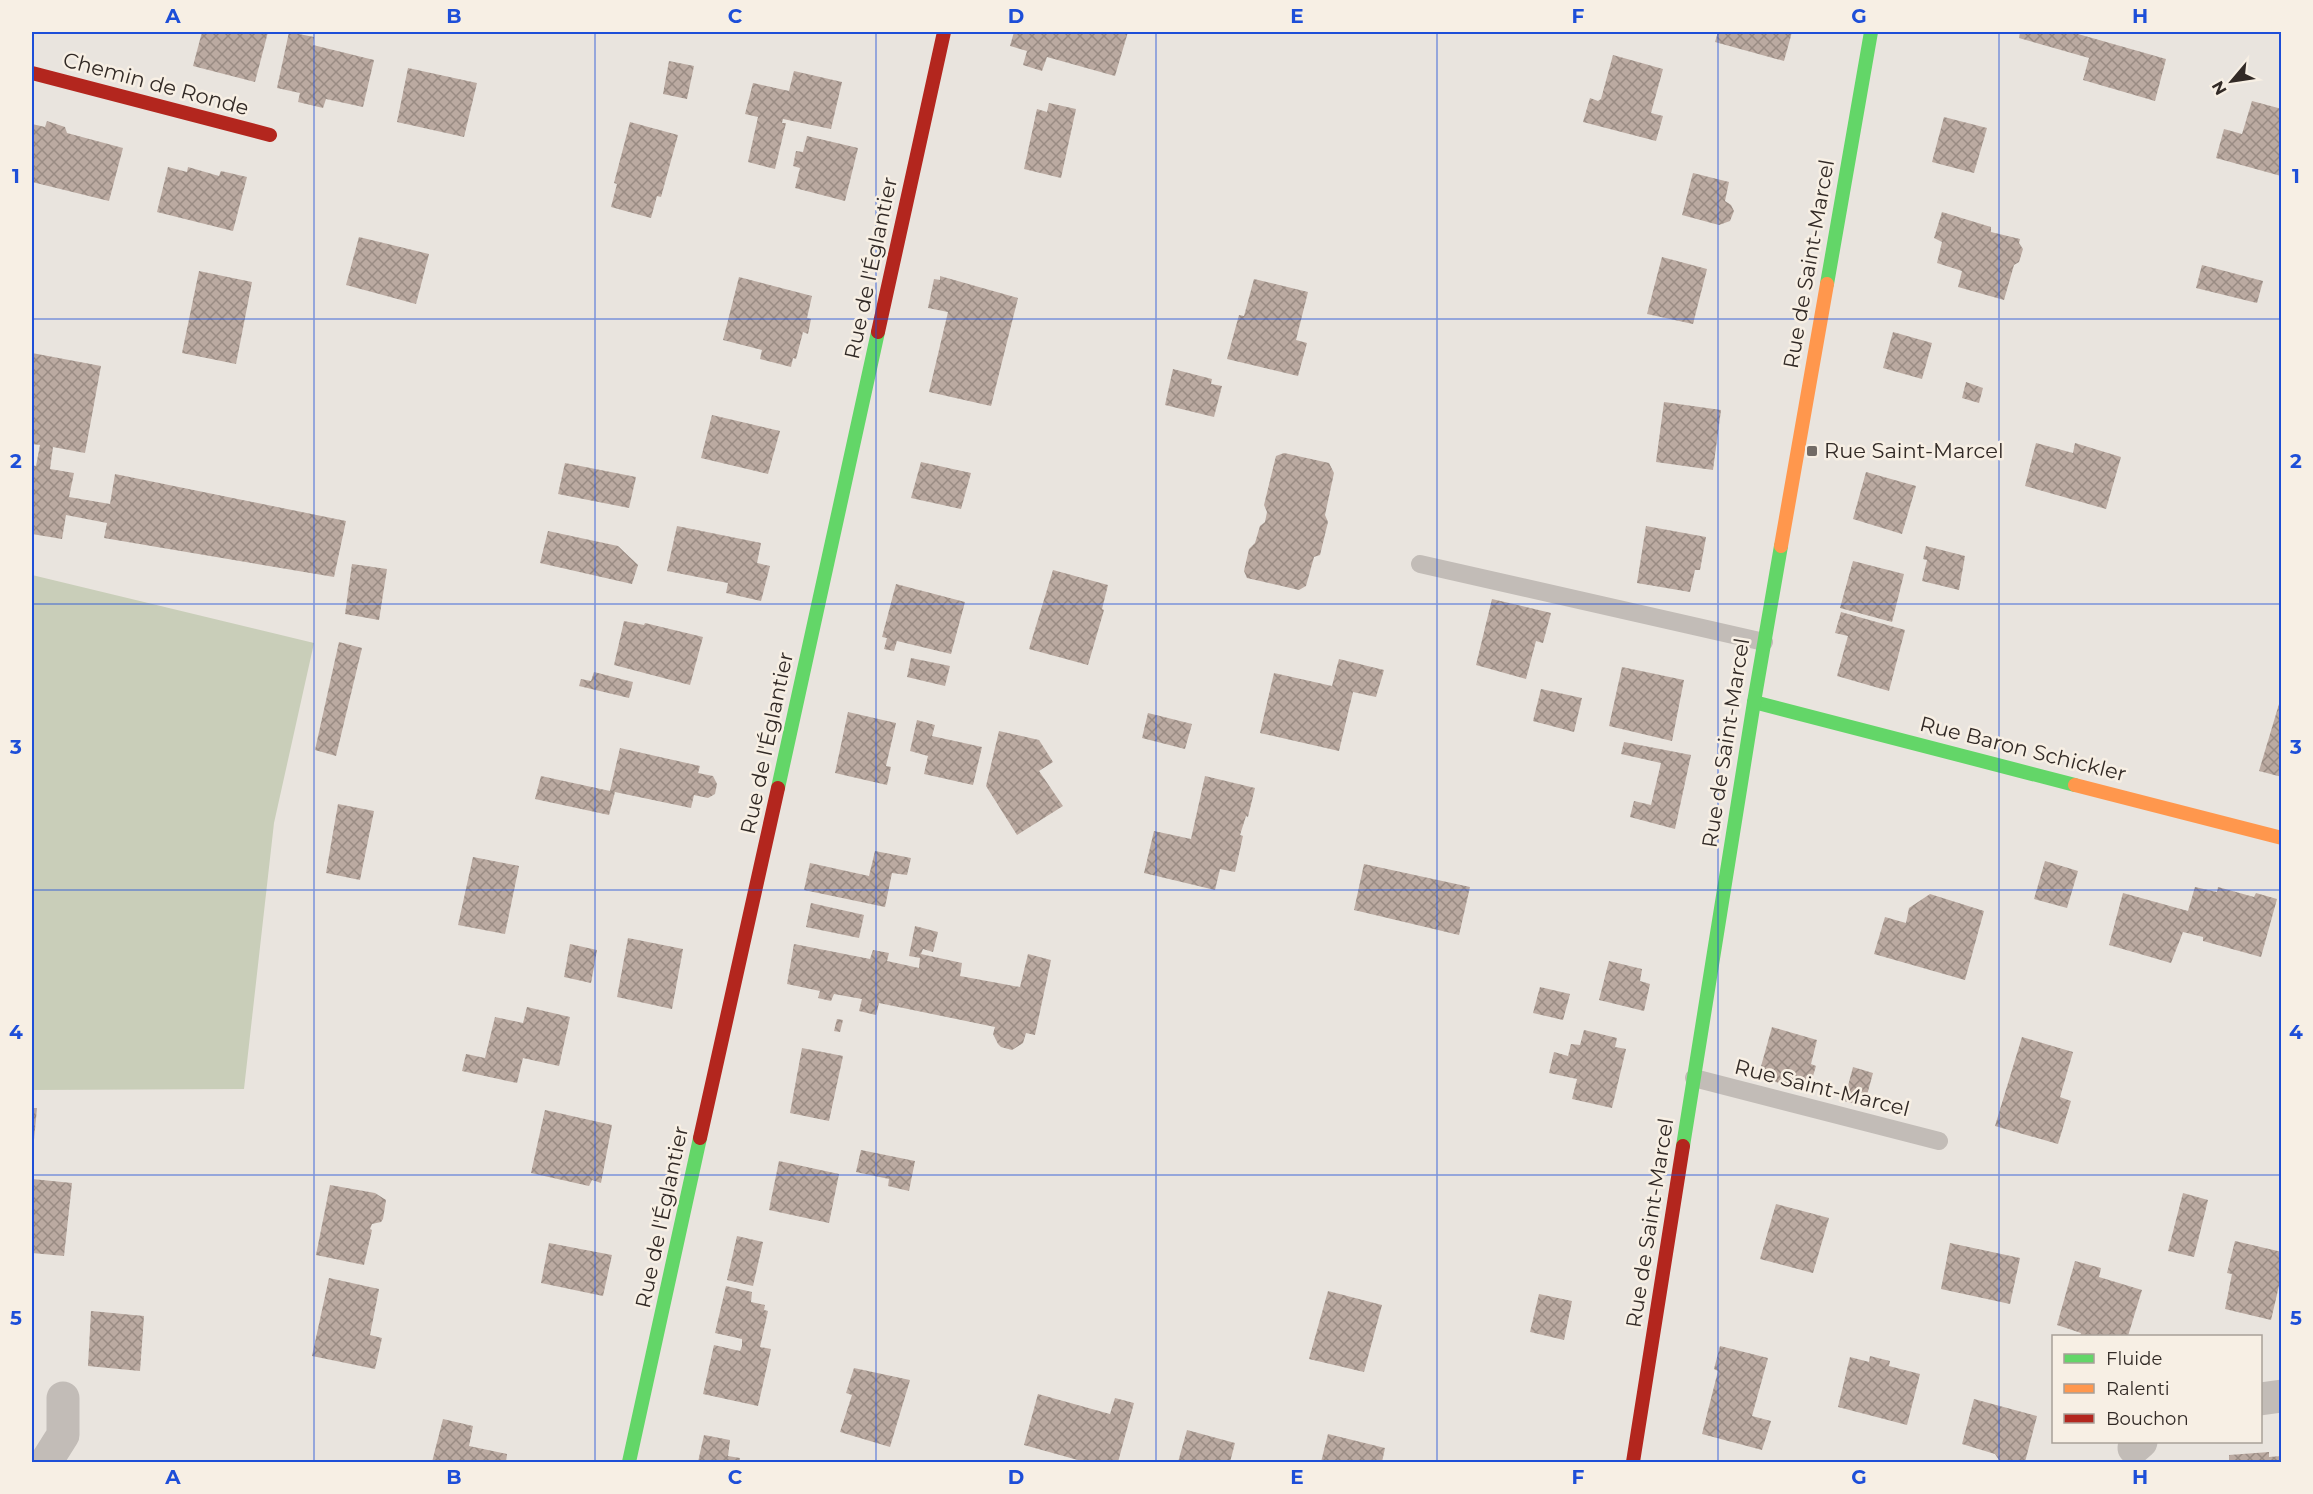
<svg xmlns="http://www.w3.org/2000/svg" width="2313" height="1494" viewBox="0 0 2313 1494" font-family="Montserrat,sans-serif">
	<defs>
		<pattern id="building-cross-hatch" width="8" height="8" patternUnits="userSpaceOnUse" patternTransform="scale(1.5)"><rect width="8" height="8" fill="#bbaaa1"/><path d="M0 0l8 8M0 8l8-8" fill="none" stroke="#998b83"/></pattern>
	</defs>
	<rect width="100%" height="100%" fill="#e9e4de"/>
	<path fill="#c9ceb9" d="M32,575L314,643L274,823L244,1089L32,1090Z"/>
	<g fill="url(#building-cross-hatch)">
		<path d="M202,32H268L255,82L193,66Z"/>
		<path d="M289,32L314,37L313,45L374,60L363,107L326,99L323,108L298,102L300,93L277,88Z"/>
		<path d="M1014,32H1128L1115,76L1047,57L1042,71L1023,65L1027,51L1010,46Z"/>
		<path d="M1718,32H1792L1784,61L1715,42Z"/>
		<path d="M2020,32H2071L2166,59L2155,101L2083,80L2089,58L2019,38Z"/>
		<path d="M1613,55L1663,69L1651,113L1663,116L1656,141L1583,122L1590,98L1598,101L1601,99Z"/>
		<path d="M669,61L694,66L687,99L663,94Z"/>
		<path d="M408,68L477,83L464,137L397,122Z"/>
		<path d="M794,71L842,82L831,129L783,119L782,123H786L775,169L748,162L758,117L745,114L753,83L789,91Z"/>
		<path d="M2252,101L2282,109L2281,176L2216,158L2224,129L2242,134Z"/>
		<path d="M1049,103L1076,109L1061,178L1024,169L1037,109L1047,112Z"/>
		<path d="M1944,117L1987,128L1974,173L1932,162Z"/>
		<path d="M47,121L65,127L67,133L123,148L109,201L32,182V124L45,127Z"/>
		<path d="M630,122L678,135L661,197L657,196L651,218L611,207L617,184L614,183Z"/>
		<path d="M807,136L858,148L845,201L795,188L800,168L793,166L796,151L803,152Z"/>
		<path d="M168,167L187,172L188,167L219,176L221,171L247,177L233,231L157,212Z"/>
		<path d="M1693,173L1729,182L1725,201L1731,205L1734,211L1730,221L1719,225L1682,215Z"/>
		<path d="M1942,212L1991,227V232L2020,239L2019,243L2023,249L2019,262L2014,265L2004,300L1958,287L1962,271L1937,263L1942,242L1934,238Z"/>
		<path d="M359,237L429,254L416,304L346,285Z"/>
		<path d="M1662,257L1707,269L1693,324L1647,314Z"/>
		<path d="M2202,265L2263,281L2257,303L2196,288Z"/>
		<path d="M199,271L252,282L236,364L182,353Z"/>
		<path d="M940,276L1018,298L991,406L929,392L948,312L928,308L934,279L940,280Z"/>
		<path d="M739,277L812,296L807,318L811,319L808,334L803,332L796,359L793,358L791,367L760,359L762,350L723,340Z"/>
		<path d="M1254,279L1308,292L1296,340L1307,343L1298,376L1227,359L1239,315L1244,316Z"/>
		<path d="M1893,332L1932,343L1922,379L1883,368Z"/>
		<path d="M32,353L101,366L85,453L53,447L50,469L74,473L69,497L110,504L115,474L346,521L334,577L104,538L107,523L66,515L62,539L32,534V465L36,466L40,445L32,444Z"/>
		<path d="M1173,369L1212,379L1211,384L1222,386L1214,417L1165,405Z"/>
		<path d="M1966,382L1983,388L1979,403L1962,398Z"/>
		<path d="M1664,402L1721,410L1713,470L1656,462Z"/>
		<path d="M712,415L780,431L768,474L701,458Z"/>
		<path d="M2036,443L2073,453L2075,443L2121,457L2106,509L2025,486Z"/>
		<path d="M1284,453L1329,463L1334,473L1325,515L1328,522L1320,555L1314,557L1306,586L1299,590L1247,578L1244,571L1249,549L1255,543L1260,526L1265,522L1267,512L1264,505L1276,456Z"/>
		<path d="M921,462L971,473L961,509L911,498Z"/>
		<path d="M565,463L636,477L629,508L558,494Z"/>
		<path d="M1866,472L1916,486L1902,534L1853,519Z"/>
		<path d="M677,526L761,543L757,563L770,566L761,601L726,593L728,583L667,571Z"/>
		<path d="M1646,526L1706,537L1700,570H1695L1690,592L1637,583Z"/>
		<path d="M548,531L618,546L638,565L632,584L540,563Z"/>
		<path d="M1926,546L1965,556L1959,590L1922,581L1927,560L1923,559Z"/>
		<path d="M1853,561L1904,574L1892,622L1840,608Z"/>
		<path d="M352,564L387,569L379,620L345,614Z"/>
		<path d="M1053,570L1108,585L1102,609L1104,610L1088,665L1029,649Z"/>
		<path d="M896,584L965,602L951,654L897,641L894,651L884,649L887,638L882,637Z"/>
		<path d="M1492,599L1551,613L1543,643L1536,641L1526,679L1476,665Z"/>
		<path d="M1841,612L1905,630L1889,691L1837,676L1848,636L1835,633Z"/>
		<path d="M624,621L644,625L645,623L703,637L690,685L614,665Z"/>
		<path d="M339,642L362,648L336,756L315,750Z"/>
		<path d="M911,658L950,666L945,686L907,677Z"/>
		<path d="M1339,659L1384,670L1376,697L1353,692L1339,751L1260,733L1274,673L1332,686Z"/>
		<path d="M1622,667L1684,680L1672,741L1609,726Z"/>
		<path d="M594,672L633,682L629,698L579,686L581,679L591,681Z"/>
		<path d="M1541,689L1582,698L1574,732L1533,721Z"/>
		<path d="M2282,694V777L2259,771Z"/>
		<path d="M848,712L896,723L886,766L891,767L887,785L835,773Z"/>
		<path d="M1148,713L1192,724L1185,749L1142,738Z"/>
		<path d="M917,720L935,725L932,736L982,747L973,785L924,774L928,756L910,751Z"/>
		<path d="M999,731L1039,740L1053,762L1039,771L1063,806L1017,835L986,786Z"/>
		<path d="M1624,742L1691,755L1675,829L1630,817L1634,801L1651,805L1661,763L1621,754Z"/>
		<path d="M620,748L700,766L698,773L713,776L717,784L715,794L708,798L694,795L691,808L615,792L609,815L535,799L541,776L610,791Z"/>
		<path d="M1205,776L1255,788L1248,817L1246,816L1240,835L1243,836L1235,872L1220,869L1215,890L1144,873L1154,831L1191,839Z"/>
		<path d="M338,804L374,811L360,880L326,873Z"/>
		<path d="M875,851L911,858L907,875L892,873L885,907L804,890L810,863L869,876Z"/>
		<path d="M473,857L519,866L505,934L458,925Z"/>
		<path d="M2045,861L2078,871L2067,908L2034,899Z"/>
		<path d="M1364,864L1470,887L1459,935L1354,910Z"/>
		<path d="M2195,887L2217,892L2218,887L2254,897L2256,893L2277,899L2261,957L2203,941V937L2183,932L2171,963L2109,945L2123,893L2188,911Z"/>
		<path d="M1930,894L1984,911L1965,980L1874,954L1885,917L1906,923L1909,908Z"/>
		<path d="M811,903L864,915L859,938L806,927Z"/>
		<path d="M915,926L938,932L933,952L923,949L921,954L962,963L960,976L1020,987L1028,954L1051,960L1035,1035L1026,1033L1023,1043L1012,1050L1001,1047L998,1044L993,1034L995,1027L879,1003L876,1015L859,1011L862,999L834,994L831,1001L818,998L820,991L787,984L794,944L870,959L873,950L889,953L887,961L919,968L920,958L909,956Z"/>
		<path d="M628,938L683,949L672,1009L617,997Z"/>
		<path d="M570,944L597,950L591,983L564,977Z"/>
		<path d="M1609,961L1642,969L1640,981L1650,984L1644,1011L1599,1000Z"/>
		<path d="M1540,987L1570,994L1563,1020L1533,1013Z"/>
		<path d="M527,1007L570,1017L559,1066L523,1058L517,1083L462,1071L466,1054L485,1058L495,1017L523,1023Z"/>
		<path d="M837,1019L843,1020L840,1032L834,1031Z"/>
		<path d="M1772,1027L1817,1040L1811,1064L1816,1066L1813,1076L1807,1075L1803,1090L1758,1077Z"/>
		<path d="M1584,1030L1617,1038L1615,1047L1626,1049L1612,1108L1572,1099L1577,1079L1549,1073L1554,1052L1568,1056L1571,1044L1580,1045Z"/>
		<path d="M2022,1037L2073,1052L2060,1097L2071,1101L2058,1144L1995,1126Z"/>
		<path d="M802,1048L843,1056L829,1121L790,1113Z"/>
		<path d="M1853,1067L1873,1073L1864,1106L1844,1101Z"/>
		<path d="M32,1108H37L33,1150H32Z"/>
		<path d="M545,1110L612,1125L601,1183L592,1180L589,1186L531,1173Z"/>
		<path d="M861,1150L915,1161L909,1191L888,1186L889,1179L856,1172Z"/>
		<path d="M779,1161L839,1174L829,1223L769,1210Z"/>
		<path d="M32,1179L72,1183L64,1256L32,1253Z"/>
		<path d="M330,1185L375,1193L386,1200L383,1219L381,1222L372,1224L370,1229L372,1230L364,1265L316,1255Z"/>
		<path d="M2183,1193L2208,1200L2194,1257L2168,1251Z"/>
		<path d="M1776,1204L1829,1218L1813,1273L1760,1259Z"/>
		<path d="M737,1236L763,1242L753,1286L727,1280Z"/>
		<path d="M2235,1241L2282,1252V1273L2271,1320L2225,1309L2232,1274L2227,1273Z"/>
		<path d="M549,1243L612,1255L603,1296L541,1283Z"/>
		<path d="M1950,1243L2020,1258L2010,1304L1941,1289Z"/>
		<path d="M2075,1261L2101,1268L2099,1277L2142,1290L2128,1336H2080L2081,1333L2057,1325Z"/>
		<path d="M329,1278L379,1289L370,1335L382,1338L375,1369L312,1356Z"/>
		<path d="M726,1286L752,1292L751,1302L765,1305L764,1310L768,1311L760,1347L771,1349L758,1406L703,1394L714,1345L740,1351L742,1346V1339L715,1333Z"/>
		<path d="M1328,1291L1382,1305L1364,1372L1309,1359Z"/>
		<path d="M1539,1294L1572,1301L1564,1340L1530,1332Z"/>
		<path d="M91,1311L144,1316L140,1371L88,1366Z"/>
		<path d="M1720,1346L1768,1358L1752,1416L1771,1421L1762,1450L1702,1434L1718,1371L1714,1369Z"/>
		<path d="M1870,1356L1890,1361L1889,1366L1920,1374L1907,1425L1838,1407L1850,1357L1869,1362Z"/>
		<path d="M854,1368L910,1380L890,1447L840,1432L852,1395L846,1393Z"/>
		<path d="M1038,1394L1110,1414L1115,1398L1134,1403L1118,1462H1085L1024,1445Z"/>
		<path d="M1974,1399L2037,1416L2025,1462H2007L1999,1460L1995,1454L1962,1444Z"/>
		<path d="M443,1419L473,1426L469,1446L507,1454L506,1462H432Z"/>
		<path d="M1187,1430L1235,1443L1230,1462H1178Z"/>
		<path d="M1328,1434L1385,1448L1382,1462H1321Z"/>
		<path d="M704,1435L730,1440L728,1456L740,1458L739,1462H698Z"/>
		<path d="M2269,1452V1457L2282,1456V1462H2229V1455Z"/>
	</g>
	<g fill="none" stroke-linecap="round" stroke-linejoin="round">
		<g stroke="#c2bcb7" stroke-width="18">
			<path d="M1420,564L1764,642"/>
			<path d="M1694,1078L1939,1141"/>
		</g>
		<g stroke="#c2bcb7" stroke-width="33">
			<path d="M2260,1399L2282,1396"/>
			<path d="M2134,1448L2141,1442"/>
			<path d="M46,1462L63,1435V1398"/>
		</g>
		<g stroke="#63d668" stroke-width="14">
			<path d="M1827,284L1871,32"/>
			<path d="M1754,702L2075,785"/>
			<path d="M778,788L878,332"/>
			<path d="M1683,1146L1754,702L1781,546"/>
			<path d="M629,1462L700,1138"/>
		</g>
		<g stroke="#ff974d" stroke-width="14">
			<path d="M1781,546L1827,284"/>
			<path d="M2075,785L2282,838"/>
		</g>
		<g stroke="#b3261e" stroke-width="14">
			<path d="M32,73L270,135"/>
			<path d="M878,332L944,32"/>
			<path d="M700,1138L778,788"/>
			<path d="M1633,1462L1683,1146"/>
		</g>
	</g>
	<path fill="none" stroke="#1d4ed8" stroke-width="1.5" stroke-opacity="0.55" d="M314,32V1462M595,32V1462M876,32V1462M1156,32V1462M1437,32V1462M1718,32V1462M1999,32V1462M32,319H2282M32,604H2282M32,890H2282M32,1175H2282"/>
	<rect fill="#726b66" stroke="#f7efe4" stroke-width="2" x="1806" y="445" width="12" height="12" rx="3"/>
	<g text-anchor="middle" stroke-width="5" stroke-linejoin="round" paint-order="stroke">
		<g font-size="21" fill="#322a26" stroke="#f7efe4">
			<text transform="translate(156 84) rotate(15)" y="7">Chemin de Ronde</text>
			<text transform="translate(1809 264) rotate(-80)" y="7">Rue de Saint-Marcel</text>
			<text transform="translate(871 268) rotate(-78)" y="7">Rue de l'Églantier</text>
			<text transform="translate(767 743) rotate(-78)" y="7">Rue de l'Églantier</text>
			<text transform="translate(1726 743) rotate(-81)" y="7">Rue de Saint-Marcel</text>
			<text transform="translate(2023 749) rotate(14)" y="7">Rue Baron Schickler</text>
			<text transform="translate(1822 1088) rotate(14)" y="7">Rue Saint-Marcel</text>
			<text transform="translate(662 1217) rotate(-78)" y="7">Rue de l'Églantier</text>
			<text transform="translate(1650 1223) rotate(-81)" y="7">Rue de Saint-Marcel</text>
		</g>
		<g font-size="21" fill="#322a26" stroke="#f7efe4" text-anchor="start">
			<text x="1824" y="458">Rue Saint-Marcel</text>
		</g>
	</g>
	<rect width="2313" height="1494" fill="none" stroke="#f7efe4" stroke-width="66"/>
	<rect x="2052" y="1335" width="210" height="108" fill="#f7efe4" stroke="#a8a098" stroke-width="1.5"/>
	<rect x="2064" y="1354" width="30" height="9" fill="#63d668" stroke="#a8a098" stroke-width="1.5"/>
	<text x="2106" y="1365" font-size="18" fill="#322a26">Fluide</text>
	<rect x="2064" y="1384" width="30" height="9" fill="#ff974d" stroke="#a8a098" stroke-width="1.5"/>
	<text x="2106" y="1395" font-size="18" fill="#322a26">Ralenti</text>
	<rect x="2064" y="1414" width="30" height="9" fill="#b3261e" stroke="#a8a098" stroke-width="1.5"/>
	<text x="2106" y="1425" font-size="18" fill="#322a26">Bouchon</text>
	<g transform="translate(2232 81) rotate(241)" stroke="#f7efe4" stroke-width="4.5" paint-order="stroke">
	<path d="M0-4.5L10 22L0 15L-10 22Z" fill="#322a26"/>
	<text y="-9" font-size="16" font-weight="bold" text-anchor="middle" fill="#322a26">N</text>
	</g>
	<rect x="33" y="33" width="2247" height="1428" fill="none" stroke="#1d4ed8" stroke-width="2"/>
	<g font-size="20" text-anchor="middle" font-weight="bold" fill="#1d4ed8">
		<text x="173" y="23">A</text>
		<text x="454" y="23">B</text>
		<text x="735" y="23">C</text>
		<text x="1016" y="23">D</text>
		<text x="1297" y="23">E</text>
		<text x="1578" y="23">F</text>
		<text x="1859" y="23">G</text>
		<text x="2140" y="23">H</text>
		<text x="16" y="183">1</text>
		<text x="2296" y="183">1</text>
		<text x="16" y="468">2</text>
		<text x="2296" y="468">2</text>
		<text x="16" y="754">3</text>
		<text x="2296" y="754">3</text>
		<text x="16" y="1039">4</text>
		<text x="2296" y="1039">4</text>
		<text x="16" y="1325">5</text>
		<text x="2296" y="1325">5</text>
		<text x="173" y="1484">A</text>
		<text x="454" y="1484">B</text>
		<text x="735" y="1484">C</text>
		<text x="1016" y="1484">D</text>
		<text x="1297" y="1484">E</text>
		<text x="1578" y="1484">F</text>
		<text x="1859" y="1484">G</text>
		<text x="2140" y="1484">H</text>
	</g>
</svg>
